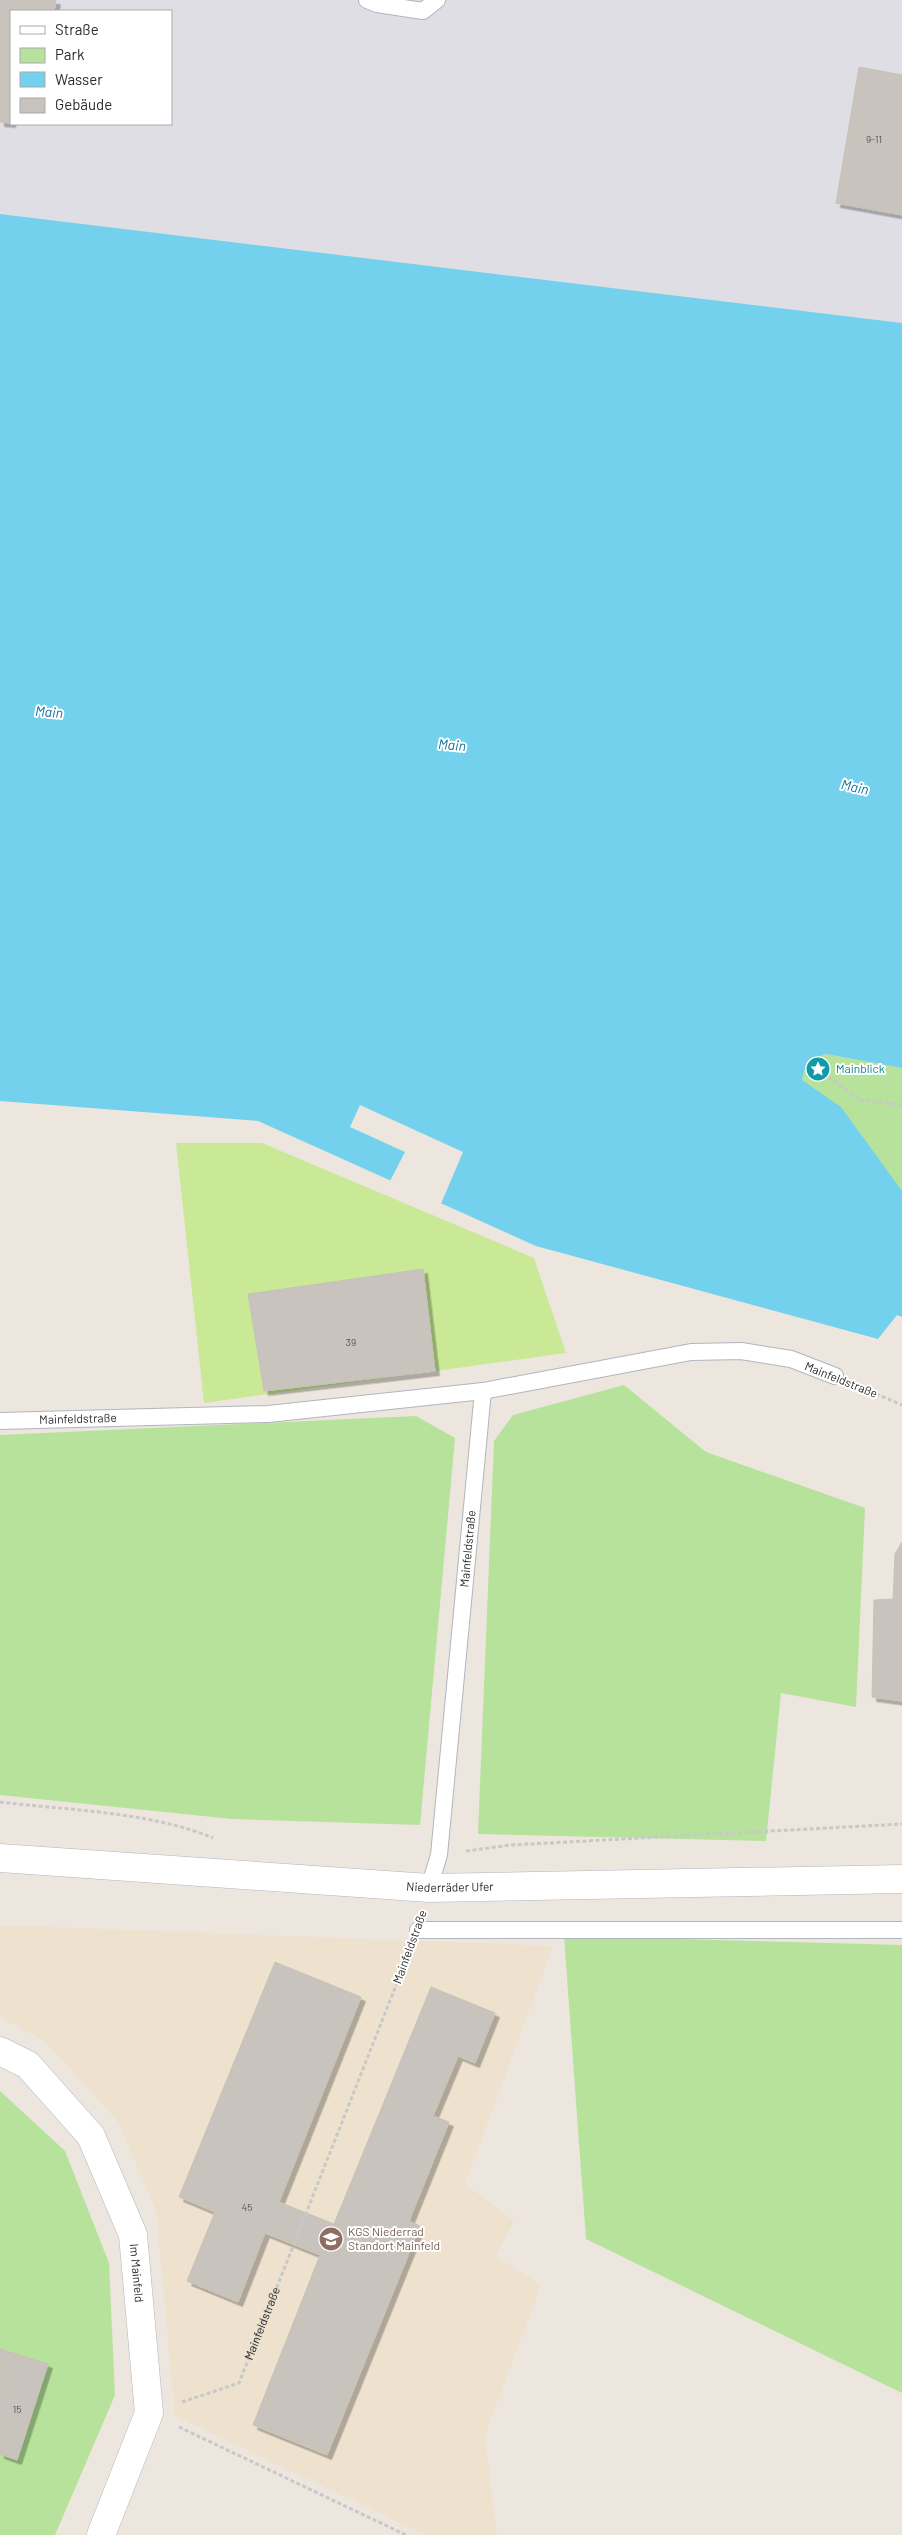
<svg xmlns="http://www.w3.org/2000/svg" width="902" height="2535" viewBox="0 0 902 2535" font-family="Barlow,sans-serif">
	<defs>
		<filter id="shadow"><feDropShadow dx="4.5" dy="4.5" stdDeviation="0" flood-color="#0004"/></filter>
	</defs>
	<rect width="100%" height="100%" fill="#ede6de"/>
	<path fill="#e0dee5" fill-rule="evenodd" d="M0,0H902V323L0,214ZM11,11H171V124H11Z"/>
	<path fill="#eee2ce" d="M0,1925L553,1946L465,2184L514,2221L496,2256L541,2285L485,2435L497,2535H425L175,2416L156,2210L118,2122L45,2041L0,2017Z"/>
	<g fill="#b6e29b">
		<path d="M826,1054L902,1068V1191L802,1080L807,1061Z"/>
		<path d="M624,1385L706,1452L865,1508L856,1707L781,1693L766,1841L478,1834L494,1441L513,1415Z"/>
		<path d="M416,1416L455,1438L420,1825L232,1819L0,1795V1435Z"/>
		<path d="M564,1936L902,1945V2393L586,2239Z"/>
		<path d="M0,2091L65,2151L109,2263L115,2395L55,2535H0Z"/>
	</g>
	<path fill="#cae997" d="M176,1143H262L534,1258L566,1353L204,1403Z"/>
	<path fill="#73d1ed" d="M0,214L902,323V1068L826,1054L807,1061L802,1080L841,1107L902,1191V1317L897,1315L878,1339L536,1246L258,1121L0,1101Z"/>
	<path fill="#ede6de" d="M360,1105L463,1152L440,1206L389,1183L405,1152L350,1127Z"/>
	<g fill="#c8c3bd" stroke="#c8c2b7" filter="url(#shadow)">
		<path d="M0,0H56L54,11H11V123L0,122Z"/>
		<path d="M859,67L902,75V215L836,203Z"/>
		<path d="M423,1269L435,1371L264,1391L248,1294Z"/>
		<path d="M902,1542V1701L872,1697L874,1600L893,1599L895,1554Z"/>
		<path d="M275,1962L361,1997L279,2202L334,2224L431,1987L495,2013L475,2063L458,2056L433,2116L449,2122L409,2221L420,2226L327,2455L253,2425L320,2255L265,2233L238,2302L187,2281L215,2212L179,2197Z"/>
		<path d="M0,2349L48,2364L17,2460L0,2454Z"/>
	</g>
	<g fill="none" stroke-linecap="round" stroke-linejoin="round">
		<defs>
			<g id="lane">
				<path d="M367,0L377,4L423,11L437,0"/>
				<path id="s2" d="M0,1421L268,1414L483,1391L691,1352L741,1351L791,1359L835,1376"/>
				<path id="s3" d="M429,1888L439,1855L483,1391"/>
				<path d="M418,1930H902"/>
			</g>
			<g id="street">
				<path id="s4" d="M0,2051L28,2065L91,2136L133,2235L149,2413L101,2535"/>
			</g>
			<g id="secondary">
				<path id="s5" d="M0,1858L429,1888L902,1879"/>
			</g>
		</defs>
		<use href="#lane" stroke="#b1b5bf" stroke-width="18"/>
		<use href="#street" stroke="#b1b5bf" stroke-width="29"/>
		<use href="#secondary" stroke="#b1b5bf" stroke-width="29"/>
		<g stroke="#c8c8c8" stroke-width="3" stroke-dasharray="4 2.5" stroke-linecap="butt">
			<path d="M818,1069L860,1100L902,1105"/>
			<path d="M858,1386L902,1405"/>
			<path d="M0,1802C66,1810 152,1812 213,1838"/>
			<path d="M466,1851L511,1845L902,1824"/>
			<path id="s1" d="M182,2402L239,2383L408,1955"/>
			<path d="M179,2427L406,2535"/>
		</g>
		<use href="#lane" stroke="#fff" stroke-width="16"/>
		<use href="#street" stroke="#fff" stroke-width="28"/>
		<use href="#secondary" stroke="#fff" stroke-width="28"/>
	</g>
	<defs>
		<symbol id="sight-disc" viewBox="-11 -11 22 22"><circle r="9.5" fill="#0f9aa8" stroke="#fff"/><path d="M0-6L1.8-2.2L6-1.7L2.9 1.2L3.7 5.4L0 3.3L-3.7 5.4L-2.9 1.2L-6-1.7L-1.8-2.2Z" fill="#fff"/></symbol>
		<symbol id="school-disc" viewBox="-11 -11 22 22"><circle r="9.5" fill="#8d6e63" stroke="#fff"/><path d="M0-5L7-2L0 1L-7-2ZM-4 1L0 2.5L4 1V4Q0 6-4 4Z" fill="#fff"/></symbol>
	</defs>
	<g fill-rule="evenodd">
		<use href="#sight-disc" x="804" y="1055" width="28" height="28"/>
		<use href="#school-disc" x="317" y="2225" width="28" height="28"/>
	</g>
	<g text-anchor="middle" stroke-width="4" stroke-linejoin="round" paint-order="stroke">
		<g font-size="10" fill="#525150">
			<text x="874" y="143">9-11</text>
			<text x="351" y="1346">39</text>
			<text x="247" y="2211">45</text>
			<text x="17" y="2413">15</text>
		</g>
		<g font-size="12" fill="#0d838f" stroke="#fff" text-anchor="start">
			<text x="836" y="1073">Mainblick</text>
		</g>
		<g font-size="12" fill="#2b2b2b" stroke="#fff">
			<text transform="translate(841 1380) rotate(22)" y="4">Mainfeldstraße</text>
			<text dy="4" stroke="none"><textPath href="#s2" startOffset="78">Mainfeldstraße</textPath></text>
			<text dy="4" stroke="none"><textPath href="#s3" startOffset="342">Mainfeldstraße</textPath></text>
			<text dy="4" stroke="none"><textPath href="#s5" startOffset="451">Niederräder Ufer</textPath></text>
			<text transform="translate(410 1947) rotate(-70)" y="4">Mainfeldstraße</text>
			<text dy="4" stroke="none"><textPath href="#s4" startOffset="272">Im Mainfeld</textPath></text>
			<text dy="4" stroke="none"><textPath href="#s1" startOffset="124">Mainfeldstraße</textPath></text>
		</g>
		<g font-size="12" fill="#785e54" stroke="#fff" text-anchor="start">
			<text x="348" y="2236">KGS Niederrad<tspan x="348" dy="14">Standort Mainfeld</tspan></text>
		</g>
		<g font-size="14" font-style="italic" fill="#10709b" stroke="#fff">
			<text transform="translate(49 712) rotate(5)" y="5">Main</text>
			<text transform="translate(452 745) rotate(5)" y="5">Main</text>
			<text transform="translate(855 787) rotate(13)" y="5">Main</text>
		</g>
	</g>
	<rect x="10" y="10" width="162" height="115" fill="#ffffff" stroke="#aaaaaa"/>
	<rect x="20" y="26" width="25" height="8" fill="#ffffff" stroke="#aaaaaa"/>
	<text x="55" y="35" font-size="15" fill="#2b2b2b">Straße</text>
	<rect x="20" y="48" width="25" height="15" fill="#b6e29b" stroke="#aaaaaa"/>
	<text x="55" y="60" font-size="15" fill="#2b2b2b">Park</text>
	<rect x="20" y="72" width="25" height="15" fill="#73d1ed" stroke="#aaaaaa"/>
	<text x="55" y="85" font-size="15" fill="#2b2b2b">Wasser</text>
	<rect x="20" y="98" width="25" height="15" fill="#c8c3bd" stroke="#aaaaaa"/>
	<text x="55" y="110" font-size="15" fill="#2b2b2b">Gebäude</text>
</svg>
